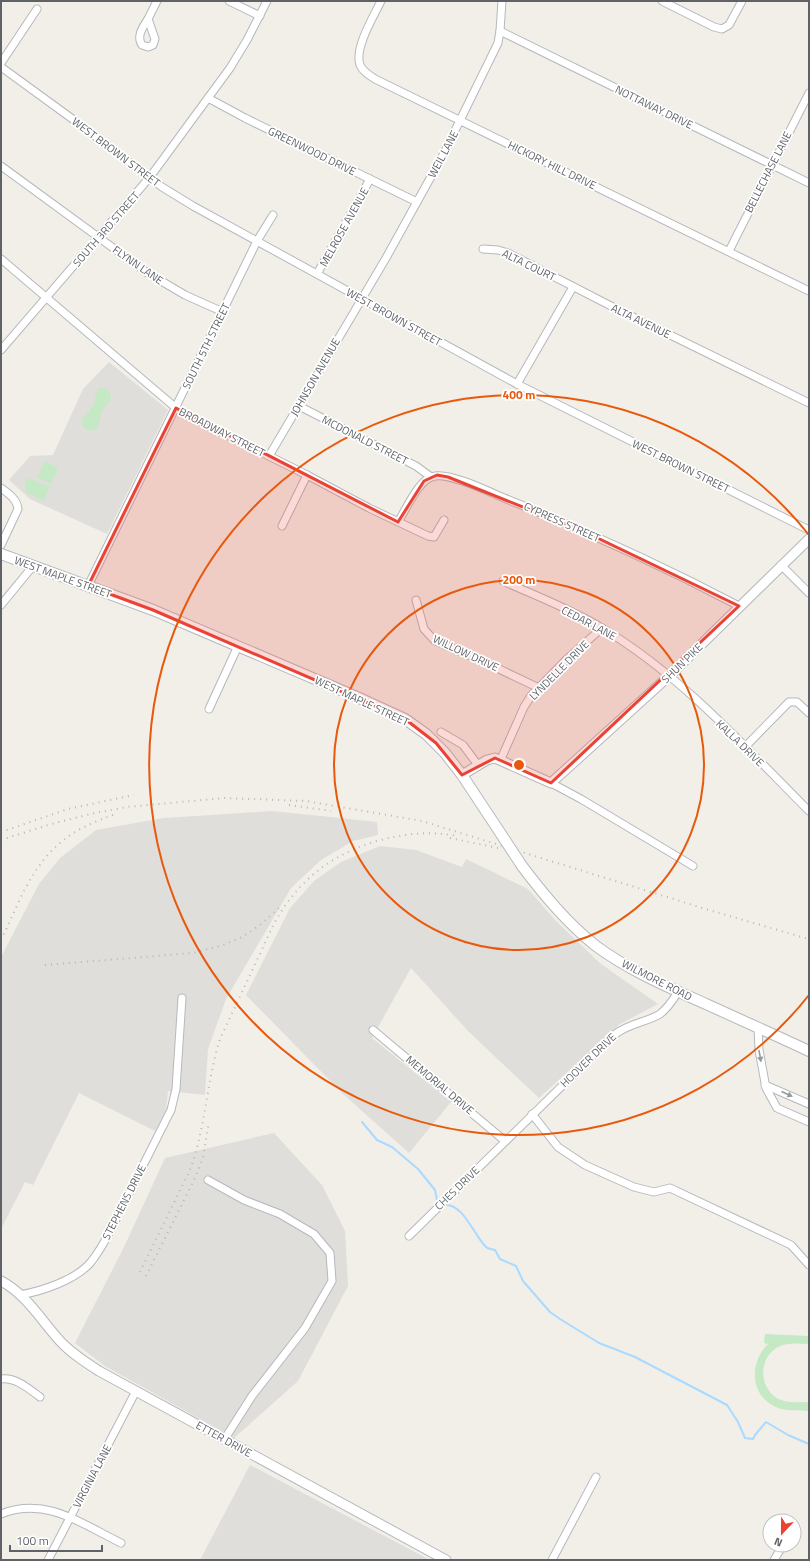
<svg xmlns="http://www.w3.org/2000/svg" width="810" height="1561" viewBox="0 0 810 1561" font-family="'Titillium Web',sans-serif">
	<rect width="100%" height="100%" fill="#f1efe8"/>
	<g fill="#e0deda">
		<path d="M109,362L168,410L107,534L30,499L9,480L30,456L53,455L83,389Z"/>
		<path d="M273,811L377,822L378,835L353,841L321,860L291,888L226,999L208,1049L205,1095L168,1091L166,1110L155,1131L79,1093L33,1185L25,1182L1,1229V957L39,884L60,858L96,830L164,818Z"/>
		<path d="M380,846L416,850L462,867L466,859L528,889L555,920L601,964L658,1004L620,1024L539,1098L468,1031L411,968L372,1038L451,1102L409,1153L342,1093L246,995L290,908L314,881L341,862Z"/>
		<path d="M274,1133L322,1185L345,1231L348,1286L298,1381L234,1438L105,1366L75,1343L124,1247L165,1158Z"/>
		<path d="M250,1465L430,1560H200Z"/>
	</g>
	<g fill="#c5e8c5">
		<path d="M99,388H105L110,392L111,400C99,409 102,418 97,429C90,432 87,430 82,426V420C86,414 93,408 95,400C96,395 95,393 99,388Z"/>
		<path d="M45,461L58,468L51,484L37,477Z"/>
		<path d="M29,478L50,487L43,501L26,492L25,481Z"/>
		<path d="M765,1334L809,1336V1344C799,1344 788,1342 778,1347C756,1359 759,1394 784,1401C792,1403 801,1402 809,1402V1411C800,1410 790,1411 781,1409C751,1400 747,1365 768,1344L764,1343Z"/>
	</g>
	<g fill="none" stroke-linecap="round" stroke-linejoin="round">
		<g stroke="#aadaff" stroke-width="2">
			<path d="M362,1122L377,1140L392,1147L418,1169L435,1190L437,1200"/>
			<path d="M445,1205C463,1203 475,1237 486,1247C488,1249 492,1249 495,1250L500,1259L516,1266L523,1281L550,1312L560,1319L599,1343L635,1357L727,1405L738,1422L745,1438L753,1439L755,1435L766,1422L788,1435L809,1444"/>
		</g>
		<defs>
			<g id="minor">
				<path d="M229,1L260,16"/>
				<path d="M381,1C374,16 354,48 360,65C363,72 369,75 375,79L809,291"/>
				<path d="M662,1L714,27L722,29L729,25L742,1"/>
				<path d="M148,19L155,39L153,45L148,47L142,45C136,36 143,27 148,19Z"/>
				<path d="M148,19L157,1"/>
				<path d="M500,31L809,183"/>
				<path d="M1,63L37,9"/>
				<path d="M1,67L78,123L162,187L193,206L517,384L809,530"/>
				<path d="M208,98L245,118L417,202"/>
				<path d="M1,166L146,272L185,295L223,312"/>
				<path d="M483,249L498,250L508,253L613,307L809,403"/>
				<path d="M729,251L809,93"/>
				<path d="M1,259L176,408L185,414L307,475L369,508L428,536L434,537L444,520"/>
				<path d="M317,274L370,179"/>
				<path d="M1,350L150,177L230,68L247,40L267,1"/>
				<path d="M517,384L573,287"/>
				<path d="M299,406L416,466L431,477"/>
				<path d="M269,456L386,258L443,155L498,43L500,31L502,1"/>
				<path d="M1,488C9,494 17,499 18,509L1,545"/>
				<path d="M398,522C407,508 419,478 435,476C451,473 488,491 504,498C584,530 663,566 739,606"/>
				<path d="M282,526L307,475"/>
				<path d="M781,565L809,593"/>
				<path d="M503,581C536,596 571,609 602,628C681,675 744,746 809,811"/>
				<path d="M88,586L257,241L273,215"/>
				<path d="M416,600L424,629L434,640L480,660L539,688"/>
				<path d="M1,605L33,566"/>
				<path d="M209,709L238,646"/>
				<path d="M441,732L463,745L478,765"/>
				<path d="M745,747L789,702H797L809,713"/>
				<path d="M501,759L524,707L531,696L567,659L602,628"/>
				<path d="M551,783L581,799L693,866"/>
				<path d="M758,1027L759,1050L766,1088L777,1108L809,1122"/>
				<path d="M373,1030L505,1141"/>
				<path d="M765,1085L809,1104"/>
				<path d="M532,1114L558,1147L585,1165L634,1187L654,1192L670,1188L791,1245L809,1265"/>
				<path d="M208,1180L244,1200L280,1214L314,1234L330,1253L332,1281L305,1328L252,1396L224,1440"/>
				<path d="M409,1236L614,1035C629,1023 645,1023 660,1014C668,1008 673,1000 678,992"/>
				<path d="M20,1295C42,1291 76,1280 91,1262C98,1253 104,1243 109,1233L171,1110L176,1089L182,998"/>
				<path d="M1,1379C16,1377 29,1389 40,1397"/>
				<path d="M1,1514C46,1496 82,1524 121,1543"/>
				<path d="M48,1560L136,1391"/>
				<path d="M552,1560L596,1477"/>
				<path d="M774,1560L783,1545"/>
			</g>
			<g id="tertiary">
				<path d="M462,775L487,760L495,758L551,783L669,676L809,539"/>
				<path d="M1,1281C26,1294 41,1320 60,1341C71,1353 85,1362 99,1371L446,1560"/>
			</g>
			<g id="secondary">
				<path d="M1,554L153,610L357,697L405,719L426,734L445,753L462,775L501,834"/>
				<path d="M522,866C544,895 567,923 596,946C630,971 668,987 706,1004C741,1020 775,1035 809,1051"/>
			</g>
		</defs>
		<use href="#minor" stroke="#b5b8bc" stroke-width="9"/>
		<use href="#tertiary" stroke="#b5b8bc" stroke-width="11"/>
		<use href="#secondary" stroke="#b6babf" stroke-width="12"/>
		<use href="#minor" stroke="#fff" stroke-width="7"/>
		<use href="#tertiary" stroke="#fff" stroke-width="9"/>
		<use href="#secondary" stroke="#fff" stroke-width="10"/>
		<g stroke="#b6b7b8" stroke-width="2" stroke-dasharray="1 5" stroke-linecap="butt">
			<path d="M289,805L331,811"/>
			<path d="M1,832L68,809L134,795"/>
			<path d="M450,838L498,848"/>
			<path d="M1,840L48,825L90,814L127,807L224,798L306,801L422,821L712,911L809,939"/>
			<path d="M1,940C10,922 17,904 26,887C49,845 72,829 116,814"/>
			<path d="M45,965L193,953L223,945L242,937L260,925L280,907"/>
			<path d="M140,1272L189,1172C206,1129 206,1083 220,1039C232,1013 244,988 256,962C262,950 267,938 273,926C295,883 331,854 377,841C406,833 429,831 458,836"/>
			<path d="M146,1276L196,1176L203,1157L209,1122"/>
		</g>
		<defs>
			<path id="secondary-bridge" d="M501,834L522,866"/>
		</defs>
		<use href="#secondary-bridge" stroke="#b6babf" stroke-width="12" stroke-linecap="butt"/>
		<use href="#secondary-bridge" stroke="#fff" stroke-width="10"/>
	</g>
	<defs><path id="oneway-solid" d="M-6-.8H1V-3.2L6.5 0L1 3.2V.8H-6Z"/></defs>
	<g fill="#979a9d">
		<use href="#oneway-solid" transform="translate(760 1056) rotate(80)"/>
		<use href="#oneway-solid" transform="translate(787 1094) rotate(24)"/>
	</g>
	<path fill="#ea4335" fill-opacity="0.2" stroke="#ea4335" stroke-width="3" stroke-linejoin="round" d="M176,408L398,522L424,481L437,475L448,477L583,531L739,606L551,783L495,758L462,775L436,743L405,719L153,610L88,586Z"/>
	<g fill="none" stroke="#e8590c" stroke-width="2">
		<circle cx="519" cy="765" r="185"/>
		<path d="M809 995A370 370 0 1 1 809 535"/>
	</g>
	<g text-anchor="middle" stroke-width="3.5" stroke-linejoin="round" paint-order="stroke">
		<g font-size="11" fill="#5f6368" stroke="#fff">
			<text transform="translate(654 107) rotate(26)" y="4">NOTTAWAY DRIVE</text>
			<text transform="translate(312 151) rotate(26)" y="4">GREENWOOD DRIVE</text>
			<text transform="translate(116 152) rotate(37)" y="4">WEST BROWN STREET</text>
			<text transform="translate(443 154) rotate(-62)" y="4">WEIL LANE</text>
			<text transform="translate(552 165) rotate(26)" y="4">HICKORY HILL DRIVE</text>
			<text transform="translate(768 172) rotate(-63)" y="4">BELLECHASE LANE</text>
			<text transform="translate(344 227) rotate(-61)" y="4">MELROSE AVENUE</text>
			<text transform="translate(106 229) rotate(-49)" y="4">SOUTH 3RD STREET</text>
			<text transform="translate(138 265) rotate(35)" y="4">FLYNN LANE</text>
			<text transform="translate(529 265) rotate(26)" y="4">ALTA COURT</text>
			<text transform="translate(394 317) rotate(29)" y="4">WEST BROWN STREET</text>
			<text transform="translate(641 321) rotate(26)" y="4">ALTA AVENUE</text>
			<text transform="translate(206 346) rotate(-64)" y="4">SOUTH 5TH STREET</text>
			<text transform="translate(315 377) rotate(-60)" y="4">JOHNSON AVENUE</text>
			<text transform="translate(222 432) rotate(27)" y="4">BROADWAY STREET</text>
			<text transform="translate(365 440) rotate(27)" y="4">MCDONALD STREET</text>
			<text transform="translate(681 466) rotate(26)" y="4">WEST BROWN STREET</text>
			<text transform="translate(562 522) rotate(24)" y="4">CYPRESS STREET</text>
			<text transform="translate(63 577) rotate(20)" y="4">WEST MAPLE STREET</text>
			<text transform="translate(589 623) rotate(28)" y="4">CEDAR LANE</text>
			<text transform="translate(466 653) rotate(25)" y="4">WILLOW DRIVE</text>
			<text transform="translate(682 663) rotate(-44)" y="4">SHUN PIKE</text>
			<text transform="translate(559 670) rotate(-45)" y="4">LYNDELLE DRIVE</text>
			<text transform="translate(362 701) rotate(25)" y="4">WEST MAPLE STREET</text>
			<text transform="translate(740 743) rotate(44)" y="4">KALLA DRIVE</text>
			<text transform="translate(657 980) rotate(27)" y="4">WILMORE ROAD</text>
			<text transform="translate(588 1060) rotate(-44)" y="4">HOOVER DRIVE</text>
			<text transform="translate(440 1085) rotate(40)" y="4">MEMORIAL DRIVE</text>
			<text transform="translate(457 1188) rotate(-44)" y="4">CHES DRIVE</text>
			<text transform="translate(124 1202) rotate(-63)" y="4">STEPHENS DRIVE</text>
			<text transform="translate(224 1439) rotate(29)" y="4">ETTER DRIVE</text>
			<text transform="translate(92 1476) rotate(-62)" y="4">VIRGINIA LANE</text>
		</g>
	</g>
	<circle cx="519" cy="765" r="6" fill="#e8590c" stroke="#fff" stroke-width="2"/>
	<g font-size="12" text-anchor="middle" font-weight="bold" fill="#e8590c" stroke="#fff" stroke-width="3.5" stroke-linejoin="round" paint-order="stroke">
		<text x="519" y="399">400 m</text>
		<text x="519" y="584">200 m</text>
	</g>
	<rect width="810" height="1561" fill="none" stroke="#5f6368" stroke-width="4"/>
	<g transform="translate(782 1533) rotate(202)"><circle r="19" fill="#ffffff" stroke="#bfc1c3"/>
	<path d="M0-3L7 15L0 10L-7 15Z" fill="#ea4335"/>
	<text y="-6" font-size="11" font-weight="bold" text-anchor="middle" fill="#5f6368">N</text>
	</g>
	<path d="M10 1545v6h92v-6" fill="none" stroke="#5f6368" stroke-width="2"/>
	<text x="16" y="1545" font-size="12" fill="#5f6368" stroke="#ffffff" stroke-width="3" paint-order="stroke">100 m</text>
</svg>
